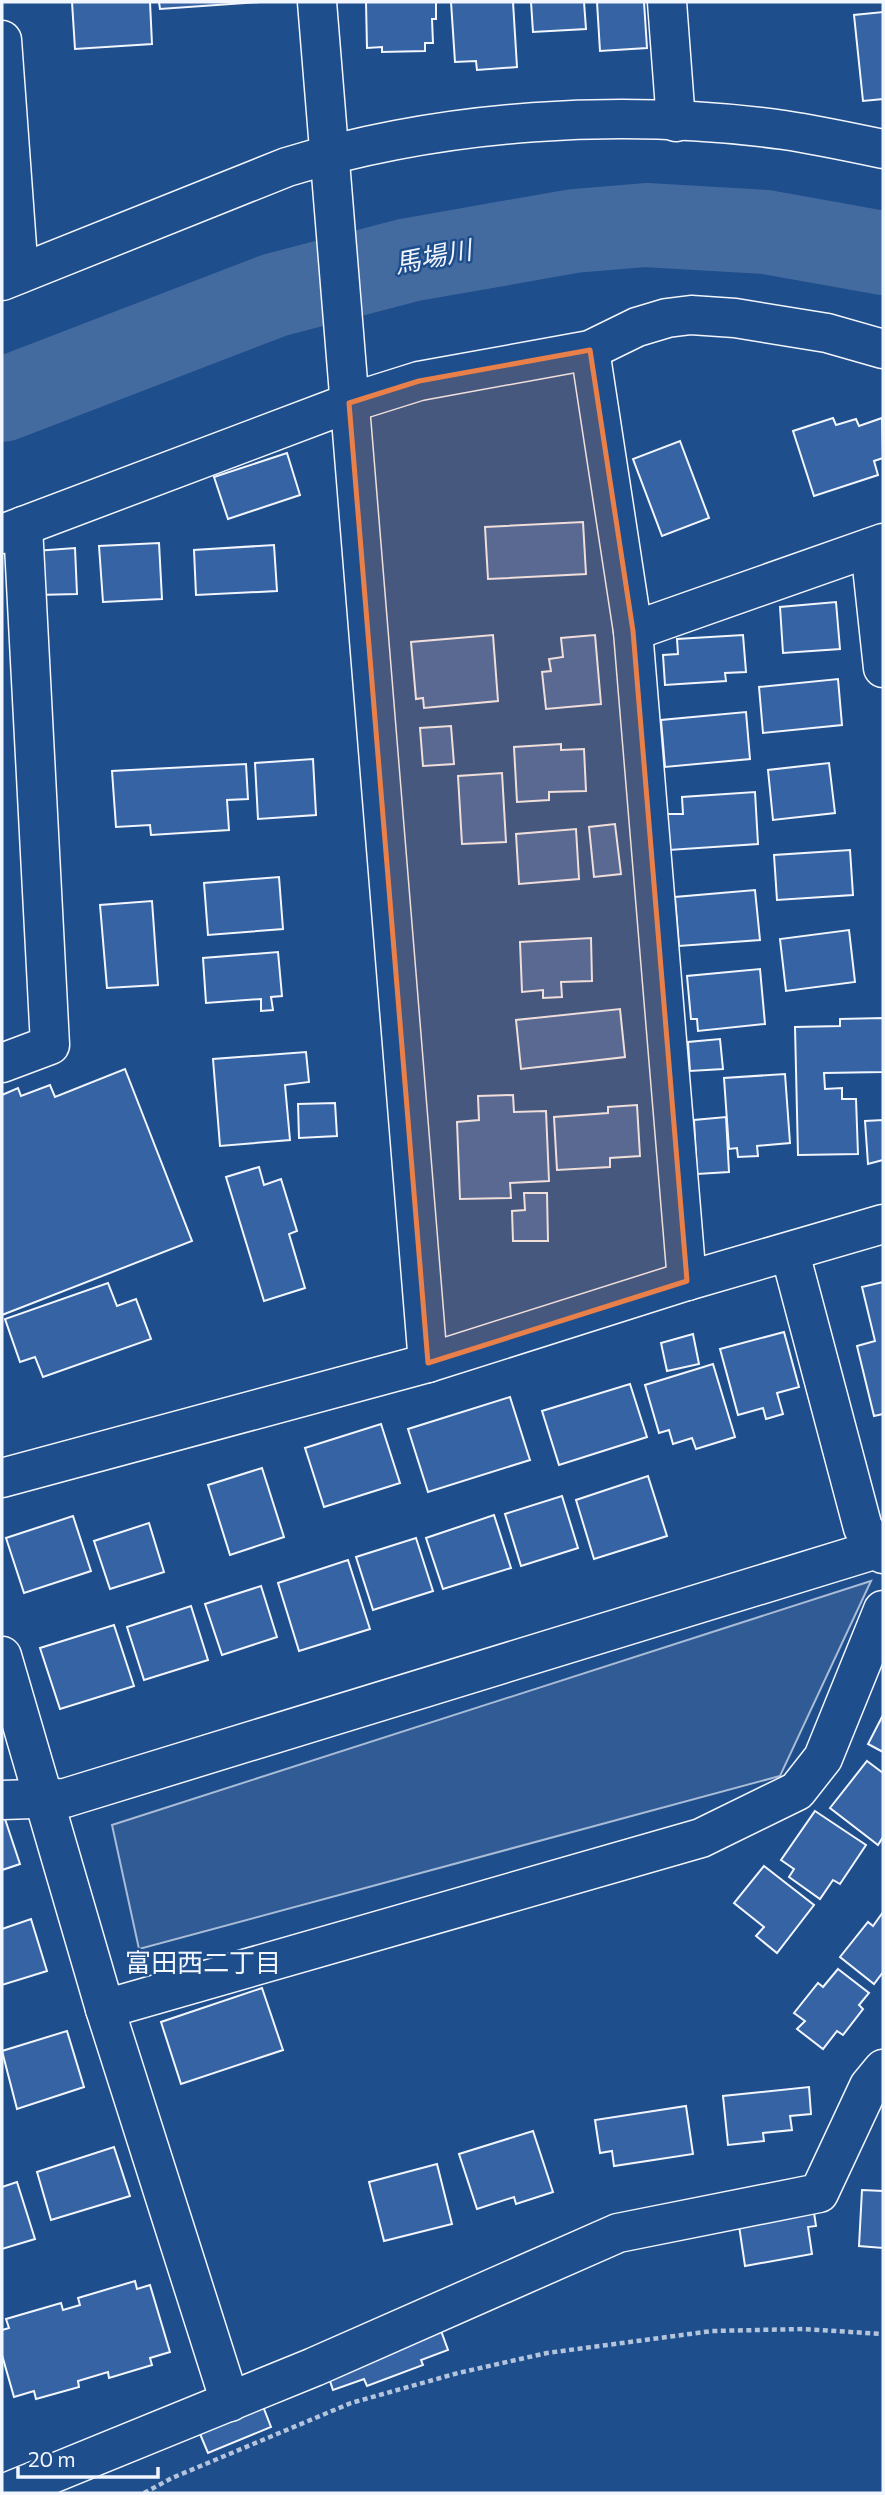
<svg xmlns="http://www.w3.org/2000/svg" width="885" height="2495" viewBox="0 0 885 2495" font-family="Commissioner,'Noto Sans JP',sans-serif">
	<rect width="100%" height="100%" fill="#1f4e8c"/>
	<path fill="#305b95" stroke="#a8bbd7" stroke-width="2" d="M871,1581L780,1776L139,1949L112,1825Z"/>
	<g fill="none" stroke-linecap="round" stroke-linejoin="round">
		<path stroke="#446ba0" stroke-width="84" d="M2,400L275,295L409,260L574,231L646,225L766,232L883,253"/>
	</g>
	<g fill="#3563a3" stroke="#f2f6ff" stroke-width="2">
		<path d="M72,2H150L152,44L75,49Z"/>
		<path d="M159,2H261L160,9Z"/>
		<path d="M366,2H436V19H432L433,43H425V51L382,52V47L367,48Z"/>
		<path d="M451,2H513L517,67L477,70L476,61L455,62Z"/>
		<path d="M531,2H584L586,29L533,32Z"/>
		<path d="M597,2H644L647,48L600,51Z"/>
		<path d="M883,12V99L863,101L854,15Z"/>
		<path d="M833,418L836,425L856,419L859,426L882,418L883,458L874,461L878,475L814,496L793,431Z"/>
		<path d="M680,441L709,518L662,536L633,459Z"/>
		<path d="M287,453L300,495L228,519L214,477Z"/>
		<path d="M583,522L586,574L488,579L485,527Z"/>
		<path d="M159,543L162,599L103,602L99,546Z"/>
		<path d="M274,545L277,591L196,595L194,550Z"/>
		<path d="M75,548L77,594L37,595L35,551Z"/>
		<path d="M836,602L840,649L783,653L780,607Z"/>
		<path d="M493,635L498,701L424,708L423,698L416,699L411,642Z"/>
		<path d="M595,635L601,704L546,709L542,672L551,671L549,659L563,657L561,638Z"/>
		<path d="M743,635L746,672L725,673L726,681L665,685L663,655L678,654L677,639Z"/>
		<path d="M838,679L842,725L763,733L759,687Z"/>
		<path d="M746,712L750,759L665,767L661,720Z"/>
		<path d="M451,726L454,764L423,766L420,728Z"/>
		<path d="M561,744V750L584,749L586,791L549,792V800L517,802L514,747Z"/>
		<path d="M313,759L316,815L258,819L255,763Z"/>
		<path d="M829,763L835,813L773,820L768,770Z"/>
		<path d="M246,764L248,799L227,800L229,830L151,835L150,825L116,827L112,771Z"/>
		<path d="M502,773L506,842L462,844L458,776Z"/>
		<path d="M755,792L758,844L669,850L667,814H683L682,797Z"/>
		<path d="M615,824L621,874L594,877L589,827Z"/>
		<path d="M576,829L579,879L519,884L516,834Z"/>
		<path d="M850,850L853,895L777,900L774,855Z"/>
		<path d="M279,877L283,929L208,935L204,883Z"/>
		<path d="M755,890L760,940L679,946L675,897Z"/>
		<path d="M152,901L158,985L107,988L100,905Z"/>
		<path d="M849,930L855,982L786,991L780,939Z"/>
		<path d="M591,938L592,981L561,982L562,997L543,998V990L522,992L520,942Z"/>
		<path d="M278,952L282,996L271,997L273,1010L261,1011V999L206,1003L203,958Z"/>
		<path d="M760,969L765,1024L698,1031L697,1019H691L687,976Z"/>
		<path d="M620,1009L625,1057L521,1069L516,1020Z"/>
		<path d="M883,1018V1072L824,1073L825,1089L842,1088V1099H856L858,1154L798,1155L795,1027L840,1026V1019Z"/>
		<path d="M720,1039L723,1069L690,1071L688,1042Z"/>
		<path d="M306,1052L309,1082L285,1085L290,1140L220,1146L213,1059Z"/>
		<path d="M125,1069L192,1241L2,1315V1095L18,1088L21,1096L50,1085L55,1097Z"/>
		<path d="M785,1074L790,1143L757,1146L758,1156L738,1157L737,1148L729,1149L724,1078Z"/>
		<path d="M513,1095L514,1112L546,1111L549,1181L510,1183L511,1198L460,1199L457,1122L479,1120L478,1096Z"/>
		<path d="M335,1103L337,1136L299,1138L298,1104Z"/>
		<path d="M637,1105L640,1156L610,1158V1167L557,1170L554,1117L608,1113V1107Z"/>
		<path d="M726,1117L729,1172L697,1174L694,1120Z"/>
		<path d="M883,1120V1160L868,1164L865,1121Z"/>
		<path d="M259,1167L264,1185L281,1179L297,1231L289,1234L305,1288L264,1301L226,1177Z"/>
		<path d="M524,1193H547L548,1241H513L512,1211L525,1210Z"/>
		<path d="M883,1282V1414L874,1416L857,1346L875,1341L862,1287Z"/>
		<path d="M108,1283L117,1306L136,1299L151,1339L43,1377L35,1357L20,1362L5,1319Z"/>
		<path d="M784,1332L799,1387L777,1393L783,1414L766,1419L763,1408L738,1415L720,1349Z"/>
		<path d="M693,1334L699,1364L667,1371L661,1343Z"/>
		<path d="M713,1364L735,1437L696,1449L692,1438L673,1444L669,1430L659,1433L645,1385Z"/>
		<path d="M630,1384L647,1437L559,1465L542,1411Z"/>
		<path d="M510,1397L530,1460L428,1492L408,1429Z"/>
		<path d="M381,1424L400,1483L324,1507L305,1448Z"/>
		<path d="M262,1468L284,1537L230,1555L208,1485Z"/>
		<path d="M648,1476L667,1536L594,1559L576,1500Z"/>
		<path d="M562,1496L578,1548L521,1566L505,1514Z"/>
		<path d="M494,1515L511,1568L443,1589L426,1538Z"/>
		<path d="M73,1516L91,1571L24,1593L6,1538Z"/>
		<path d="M149,1523L164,1572L110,1589L94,1541Z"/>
		<path d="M416,1538L433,1591L373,1610L356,1557Z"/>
		<path d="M348,1560L370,1629L299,1651L278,1583Z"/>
		<path d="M261,1586L277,1637L222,1655L205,1604Z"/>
		<path d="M191,1606L208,1660L144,1680L127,1627Z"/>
		<path d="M114,1625L134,1686L60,1709L40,1648Z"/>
		<path d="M883,1715V1752L868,1744Z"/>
		<path d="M867,1761L883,1773V1837L878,1845L830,1808Z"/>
		<path d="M815,1811L866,1845L840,1884L833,1880L820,1899L789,1877L794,1869L781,1860Z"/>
		<path d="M4,1816L20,1864L2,1870V1817Z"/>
		<path d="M764,1866L814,1905L777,1953L756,1936L764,1927L734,1903Z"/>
		<path d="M883,1912V1972L874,1984L840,1957L868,1922L873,1926Z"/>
		<path d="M31,1919L47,1971L2,1985V1929Z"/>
		<path d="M838,1969L869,1993L859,2005L863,2009L843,2035L837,2031L823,2049L797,2029L805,2021L794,2013L818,1983L823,1987Z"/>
		<path d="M262,1988L283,2050L181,2084L161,2022Z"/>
		<path d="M67,2031L84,2087L17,2109L2,2051Z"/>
		<path d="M809,2087L811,2114L790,2116L792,2130L763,2133L764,2141L728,2145L723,2096Z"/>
		<path d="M686,2106L693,2154L614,2166L612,2151L600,2153L595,2120Z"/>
		<path d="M533,2131L553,2192L516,2204L514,2197L477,2209L459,2154Z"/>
		<path d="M114,2147L130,2196L51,2220L37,2172Z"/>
		<path d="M437,2164L452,2224L384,2241L369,2182Z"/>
		<path d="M17,2182L35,2239L2,2249V2187Z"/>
		<path d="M862,2190L883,2191V2248L859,2246Z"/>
		<path d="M813,2206L816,2226L808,2227L812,2254L745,2266L738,2219Z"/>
		<path d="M135,2281L137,2289L150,2285L170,2352L150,2358L152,2365L109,2378L108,2372L78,2381L79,2387L36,2399L34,2391L14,2397L2,2355V2330L9,2328L6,2319L61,2303L63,2310L80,2305L78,2298Z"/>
		<path d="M440,2328L448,2350L421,2360L423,2365L367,2386L364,2379L333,2390L326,2369Z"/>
		<path d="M259,2396L271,2427L208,2453L195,2422Z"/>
	</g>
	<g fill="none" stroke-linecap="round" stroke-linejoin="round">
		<defs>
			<g id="street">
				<path d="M317,2L428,1363"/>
				<path d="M667,2L676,122"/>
				<path d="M2,40L19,274"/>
				<path d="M2,281L287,167C444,119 621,108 784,130C817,135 850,142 883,149"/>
				<path d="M590,350L633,631L687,1281"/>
				<path d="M2,534L349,403L419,381L590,350L637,327L667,318L691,315L735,318L827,333L883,349"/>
				<path d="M870,548L883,668"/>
				<path d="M633,631L883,543"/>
				<path d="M2,1063L50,1045L23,526"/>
				<path d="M790,1253L863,1528L883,1554"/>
				<path d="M2,1656L105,2009L230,2402"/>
				<path d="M2,1800L65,1798L877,1549"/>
				<path d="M105,2009L701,1838L797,1791L823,1758L883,1610"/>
				<path d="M5,2493L314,2367L618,2233L819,2193L869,2086L883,2069"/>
			</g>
			<path id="secondary" d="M2,1478L428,1363L687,1281L883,1224"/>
		</defs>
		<use href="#street" stroke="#f2f6ff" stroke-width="41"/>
		<use href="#secondary" stroke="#f2f6ff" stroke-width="41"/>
		<path stroke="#b3c4dc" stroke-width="4.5" stroke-dasharray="5 3.5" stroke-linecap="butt" d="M144,2493L172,2478L351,2403L458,2373L547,2353L712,2331L803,2329L883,2334"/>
		<use href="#street" stroke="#1f4e8c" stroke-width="38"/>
		<use href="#secondary" stroke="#1f4e8c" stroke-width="38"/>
	</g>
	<path fill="#ea8049" fill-opacity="0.2" stroke="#ea8049" stroke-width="5" stroke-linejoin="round" d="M590,350L633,631L687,1281L428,1363L349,403L419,381Z"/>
	<g text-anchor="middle" stroke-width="5" stroke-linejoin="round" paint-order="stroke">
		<g font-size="26" font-style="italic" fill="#f2f6ff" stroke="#1f4e8c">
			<text transform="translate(433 257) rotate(-11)" y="9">馬場川</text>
		</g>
		<g font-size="26" fill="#f2f6ff" stroke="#1f4e8c">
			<text x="203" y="1972">富田西二丁目</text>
		</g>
	</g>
	<rect width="885" height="2495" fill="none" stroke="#f2f6ff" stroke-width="7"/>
	<path d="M18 2467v10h140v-10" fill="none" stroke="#f2f6ff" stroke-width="3.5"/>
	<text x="28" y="2467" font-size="21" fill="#f2f6ff" stroke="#1f4e8c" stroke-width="5" paint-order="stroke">20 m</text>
</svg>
